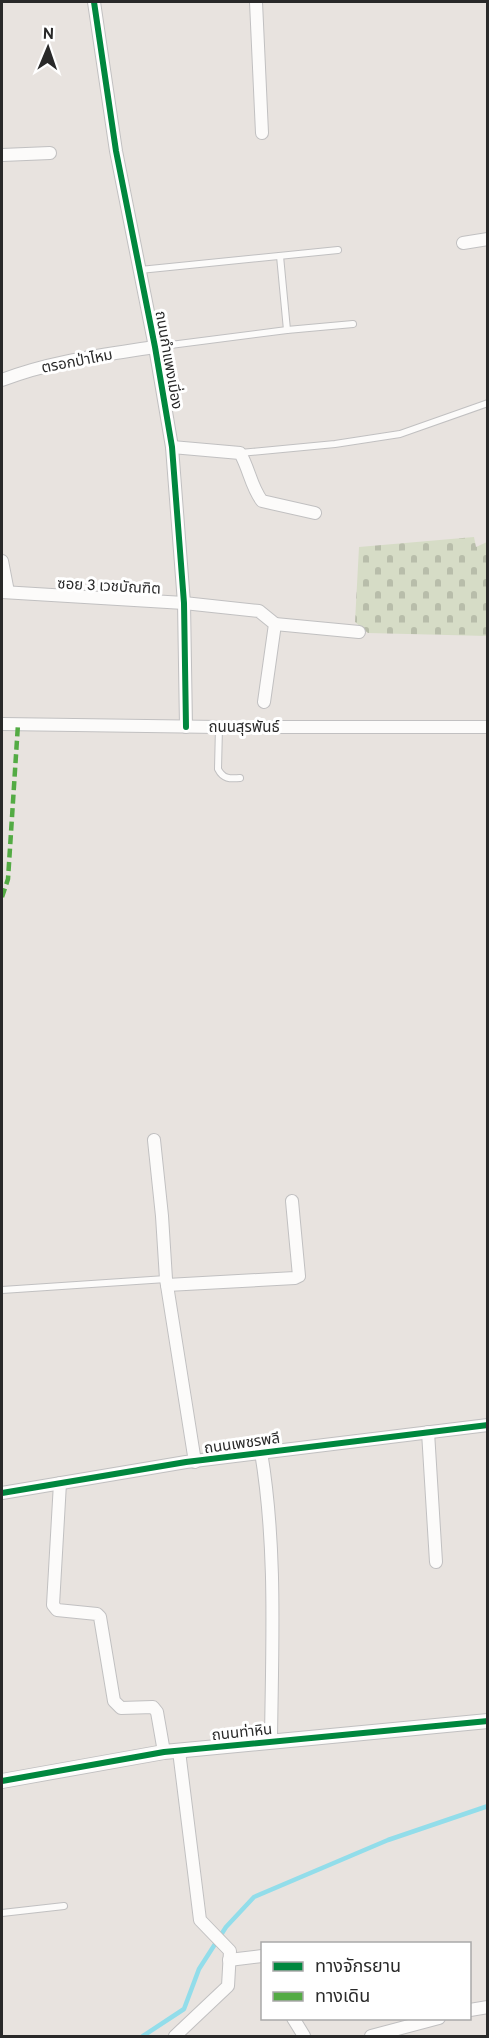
<svg xmlns="http://www.w3.org/2000/svg" width="489" height="2038" viewBox="0 0 489 2038" font-family="Overpass,'Noto Sans Thai',sans-serif">
	<defs>
		<pattern id="cemetery-stones" width="16" height="16" patternUnits="userSpaceOnUse" patternTransform="scale(1.5)"><rect width="16" height="16" fill="#d6dcc6"/><path d="M2 7V4a2 2 0 0 1 4 0v3zM10 15v-3a2 2 0 0 1 4 0v3z" fill="#b8bdaa"/></pattern>
	</defs>
	<rect width="100%" height="100%" fill="#e8e3df"/>
	<path fill="url(#cemetery-stones)" d="M474,537L476,547L487,542V636L368,633L355,622L359,547Z"/>
	<g fill="none" stroke-linecap="round" stroke-linejoin="round">
		<path stroke="#92ddea" stroke-width="4.5" d="M143,2036L184,2009L199,1969L226,1927L254,1897L388,1840L488,1806"/>
		<defs>
			<g id="service">
				<path d="M280,256L287,330"/>
				<path d="M140,270L338,250"/>
				<path d="M155,347L287,330L353,324"/>
				<path d="M240,453L335,444L400,434L488,403"/>
				<path d="M219,727L218,769C223,779 230,779 240,778"/>
				<path d="M2,1290L166,1279"/>
				<path d="M2,1913L64,1906"/>
			</g>
			<g id="minor">
				<path d="M94,2L116,151L155,347L172,447L184,603L186,727"/>
				<path d="M256,2L262,133"/>
				<path d="M2,155L50,153"/>
				<path d="M463,243L488,239"/>
				<path d="M2,380C51,361 103,355 155,347"/>
				<path d="M172,447L240,453C249,468 251,487 262,501L315,513"/>
				<path d="M2,561L8,592"/>
				<path d="M2,592L184,603L259,611L275,624L264,702"/>
				<path d="M275,624L359,632"/>
				<path d="M2,724L219,727H488"/>
				<path d="M154,1140L162,1216L166,1279L195,1462"/>
				<path d="M167,1285L295,1278L299,1276L292,1201"/>
				<path d="M428,1432L436,1562"/>
				<path d="M261,1452C277,1548 272,1645 271,1741"/>
				<path d="M60,1483L53,1605L57,1610L97,1614L100,1617L114,1701L121,1708L153,1707L157,1712L164,1752"/>
				<path d="M2,1493L186,1462L488,1425"/>
				<path d="M229,1960L262,1956"/>
				<path d="M470,2010L488,2007"/>
				<path d="M293,2018L304,2036"/>
				<path d="M175,2036L228,1986L230,1951L200,1920L179,1751"/>
				<path d="M371,2036L439,2018"/>
			</g>
			<path id="tertiary" d="M2,1781L164,1752L488,1721"/>
		</defs>
		<use href="#service" stroke="#c1c0c1" stroke-width="8"/>
		<use href="#minor" stroke="#c1c0c1" stroke-width="14"/>
		<use href="#tertiary" stroke="#c1c0c1" stroke-width="16"/>
		<use href="#service" stroke="#fcfbfa" stroke-width="6"/>
		<use href="#minor" stroke="#fcfbfa" stroke-width="12"/>
		<use href="#tertiary" stroke="#fcfbfa" stroke-width="14"/>
		<path stroke="#53ab44" stroke-width="4.5" stroke-dasharray="9 4.5" stroke-linecap="butt" d="M2,897L8,879L18,724"/>
		<defs>
			<g id="cycleway">
				<path d="M94,2L116,151L155,347L172,447L184,603L186,727"/>
				<path d="M2,1493L186,1462L488,1425"/>
				<path d="M2,1781L164,1752L488,1721"/>
			</g>
		</defs>
		<use href="#cycleway" stroke="#fff" stroke-width="10"/>
		<use href="#cycleway" stroke="#00873e" stroke-width="6"/>
	</g>
	<g text-anchor="middle" stroke-width="6" stroke-linejoin="round" paint-order="stroke">
		<g font-size="15" fill="#292929" stroke="#fff">
			<text transform="translate(169 360) rotate(80)" y="5">ถนนกำแพงเมี่อง</text>
			<text transform="translate(77 361) rotate(-11)" y="5">ตรอกป่าไหม</text>
			<text transform="translate(109 586) rotate(3)" y="5">ซอย 3 เวชบัณฑิต</text>
			<text x="244" y="732">ถนนสุรพันธ์</text>
			<text transform="translate(242 1443) rotate(-8)" y="5">ถนนเพชรพลี</text>
			<text transform="translate(242 1732) rotate(-6)" y="5">ถนนท่าหิน</text>
		</g>
	</g>
	<rect width="489" height="2038" fill="none" stroke="#292929" stroke-width="6"/>
	<rect x="261" y="1942" width="210" height="78" fill="#ffffff" stroke="#a9a9a9" stroke-width="1.5"/>
	<rect x="273" y="1962" width="30" height="9" fill="#00873e" stroke="#a9a9a9" stroke-width="1.5"/>
	<text x="315" y="1972" font-size="18" fill="#292929">ทางจักรยาน</text>
	<rect x="273" y="1992" width="30" height="9" fill="#53ab44" stroke="#a9a9a9" stroke-width="1.5"/>
	<text x="315" y="2002" font-size="18" fill="#292929">ทางเดิน</text>
	<g transform="translate(48 48) rotate(2)" stroke="#ffffff" stroke-width="4.5" paint-order="stroke">
	<path d="M0-4.5L10 22L0 15L-10 22Z" fill="#292929"/>
	<text y="-9" font-size="16" font-weight="bold" text-anchor="middle" fill="#292929">N</text>
	</g>
</svg>
